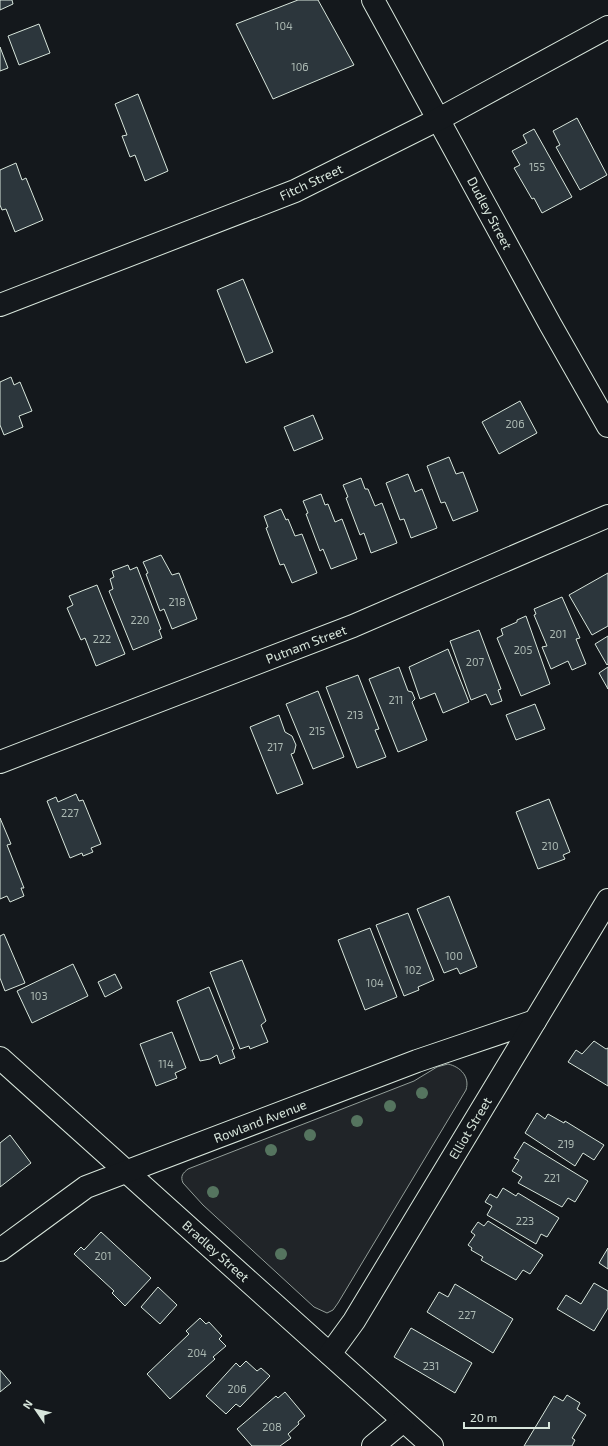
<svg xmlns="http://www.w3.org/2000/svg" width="608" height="1446" viewBox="0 0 608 1446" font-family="'Exo 2',sans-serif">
	<rect width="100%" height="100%" fill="#14181c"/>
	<path fill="#202428" stroke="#939e99" d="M448,1064C461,1067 470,1077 466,1090L338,1303L333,1310L327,1313L314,1307L203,1205L183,1183C180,1176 183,1173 188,1169L414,1081L437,1067Z"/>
	<g fill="#2c363c" stroke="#d8e6dc">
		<path d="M0,0H12L13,4L0,10Z"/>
		<path d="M298,0H318L354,65L273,99L236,24Z"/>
		<path d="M39,24L50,53L19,65L8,36Z"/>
		<path d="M0,47L8,68L0,71Z"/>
		<path d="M138,94L168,171L145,181L135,155L130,157L122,136L127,135L115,104Z"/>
		<path d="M577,118L607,175L580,190L556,147L560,145L553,131Z"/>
		<path d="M534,129L572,197L542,213L534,198L532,199L514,168L520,165L512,151L527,143L523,135Z"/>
		<path d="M16,163L22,180L26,178L43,220L15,232L6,209L2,210L0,205V170Z"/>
		<path d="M243,279L273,352L246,363L217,290Z"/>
		<path d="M11,377L14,385L20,382L32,411L19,416L23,427L4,435L0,425V382Z"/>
		<path d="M520,401L537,433L499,454L482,422Z"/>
		<path d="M313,415L323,439L294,451L284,427Z"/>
		<path d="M449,457L456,474L463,472L478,511L453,521L445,502L441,503L427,466Z"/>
		<path d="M408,474L415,492L422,489L437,528L411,538L404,519L400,520L386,483Z"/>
		<path d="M361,478L365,489H368L375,506L382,503L397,543L371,553L364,533L360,535L346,498L348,497L343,485Z"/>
		<path d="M321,494L325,505L328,504L335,522L342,519L357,559L331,569L323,549L320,551L306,514L308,513L303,501Z"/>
		<path d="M281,509L286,520L288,519L295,536L302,534L317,573L292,583L284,564L280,565L266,528L268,527L264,516Z"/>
		<path d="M161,555L172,575L179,573L197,619L172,629L164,609L160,611L146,574L148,573L143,562Z"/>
		<path d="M128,565L130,570L137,567L161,629L159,630L162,638L133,650L109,591L113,589L110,579L114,577L112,571Z"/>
		<path d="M608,573V626L592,635L569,595Z"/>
		<path d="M97,585L125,654L96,666L85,638L81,640L67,608L73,605L69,596Z"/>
		<path d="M562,597L580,638L576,639L586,664L572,670L568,661L551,669L542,647L547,646L534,615L536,614L534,609Z"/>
		<path d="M526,616L550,684L521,696L497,638L503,635L501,629L517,622V620Z"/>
		<path d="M479,630L501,689L498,690L502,701L491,705L486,694L471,700L450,641Z"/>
		<path d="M608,636V664L607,665L595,644Z"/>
		<path d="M448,649L469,702L443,713L435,693L420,699L409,667Z"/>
		<path d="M399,667L408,691L412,692L415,699L412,702L427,740L398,752L369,679Z"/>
		<path d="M608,667V689L599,673Z"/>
		<path d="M358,675L379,729L375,730L386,757L357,768L326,687Z"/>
		<path d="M318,691L344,757L313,769L286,704Z"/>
		<path d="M535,704L545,729L516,740L506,715Z"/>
		<path d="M279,715L285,732L292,736L296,745L294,753L291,754L303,784L277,794L250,727Z"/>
		<path d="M76,794L79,801L83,800L101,844L91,848L93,852L83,856L82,853L70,858L47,801L56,797L58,802Z"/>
		<path d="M549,799L570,852L563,855L565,859L538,869L516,812Z"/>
		<path d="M0,818L11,844L7,845L24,888H21L24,896L10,902L7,896L0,899Z"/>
		<path d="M449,896L477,967L460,974L457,968L444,973L417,909Z"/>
		<path d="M408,913L434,980L418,987L419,990L404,996L376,925Z"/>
		<path d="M370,928L397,997L365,1010L338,940Z"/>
		<path d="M4,934L25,983L5,991L0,978V936Z"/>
		<path d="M242,960L266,1021L261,1025L268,1042L250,1049L249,1046L240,1049L210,972Z"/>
		<path d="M73,964L88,996L32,1023L17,991Z"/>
		<path d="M115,974L122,988L105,997L98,982Z"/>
		<path d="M209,987L234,1049L232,1050L235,1058L220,1064L217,1055L210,1059L200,1061L177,1001Z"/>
		<path d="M172,1032L186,1068L175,1073L177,1078L156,1086L140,1044Z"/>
		<path d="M594,1041L606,1049L608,1048V1086L568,1062L576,1050L582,1054Z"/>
		<path d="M537,1113L545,1119L548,1114L564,1123L565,1121L604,1145L594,1160L583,1153L575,1166L525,1133Z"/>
		<path d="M10,1135L31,1163L0,1187V1143Z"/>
		<path d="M524,1142L588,1181L575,1202L568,1198L562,1207L518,1183L522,1177L512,1171L519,1160L514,1158Z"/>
		<path d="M503,1188L516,1196L518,1193L559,1218L547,1237L541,1234L536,1244L487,1215L492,1206L485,1202L490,1194L497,1198Z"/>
		<path d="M488,1221L543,1255L530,1274L523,1270L516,1280L481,1260L483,1257L471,1250L472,1248L468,1245L475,1235L471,1232L478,1222L484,1226Z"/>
		<path d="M101,1232L151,1278L125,1306L112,1293L114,1291L74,1254L81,1247L84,1250Z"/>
		<path d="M608,1248V1269L599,1263Z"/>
		<path d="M594,1283L608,1291V1308L594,1331L557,1309L566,1295L581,1304Z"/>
		<path d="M455,1284L513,1319L493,1353L427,1312L439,1292L448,1297Z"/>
		<path d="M158,1287L177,1305L160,1324L141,1307Z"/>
		<path d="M200,1318L206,1324L209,1322L222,1336L219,1339L226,1346L213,1357L215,1359L170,1399L147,1374L189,1334L186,1331Z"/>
		<path d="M411,1328L472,1363L455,1393L394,1357Z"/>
		<path d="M246,1361L257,1371L261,1368L270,1376L240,1407L236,1404L226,1414L206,1396L236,1363L240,1367Z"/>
		<path d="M0,1370L11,1383L0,1392Z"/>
		<path d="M285,1392L305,1416L298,1422L299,1424L288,1434L291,1438L280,1446H252L237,1429L276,1396L278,1398Z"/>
		<path d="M567,1395L580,1403L577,1409L586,1415L572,1438L575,1440L572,1446H524L554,1396L563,1401Z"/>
	</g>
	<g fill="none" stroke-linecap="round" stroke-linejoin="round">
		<defs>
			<g id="street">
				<path d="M373,0L550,324L608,426"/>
				<path d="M0,305L295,191L439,119L608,27"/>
				<path d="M0,762L353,626L608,516"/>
				<path d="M0,1058L432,1446"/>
				<path d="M0,1250L86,1187L417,1061L535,1021"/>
				<path d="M330,1354L354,1321L608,900"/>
				<path d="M373,1446L403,1421"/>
			</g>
		</defs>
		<use href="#street" stroke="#d8e6dc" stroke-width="24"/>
		<use href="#street" stroke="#14181c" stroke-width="22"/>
	</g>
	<g fill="#55745f">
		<circle cx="422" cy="1093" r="6"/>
		<circle cx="390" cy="1106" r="6"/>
		<circle cx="357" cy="1121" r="6"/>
		<circle cx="310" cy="1135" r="6"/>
		<circle cx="271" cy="1150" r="6"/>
		<circle cx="213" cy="1192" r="6"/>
		<circle cx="281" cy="1254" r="6"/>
	</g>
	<g text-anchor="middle" stroke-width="3" stroke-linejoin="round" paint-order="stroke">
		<g font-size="11" fill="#adbab4">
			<text x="284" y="30">104</text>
			<text x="300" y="71">106</text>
			<text x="537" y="171">155</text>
			<text x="515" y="428">206</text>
			<text x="177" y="606">218</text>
			<text x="140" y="624">220</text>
			<text x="558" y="638">201</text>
			<text x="102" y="643">222</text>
			<text x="523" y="654">205</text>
			<text x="475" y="666">207</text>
			<text x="396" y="704">211</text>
			<text x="355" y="719">213</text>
			<text x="317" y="735">215</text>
			<text x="275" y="751">217</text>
			<text x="70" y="817">227</text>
			<text x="550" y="850">210</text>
			<text x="454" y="960">100</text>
			<text x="413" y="974">102</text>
			<text x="375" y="987">104</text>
			<text x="39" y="1000">103</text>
			<text x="166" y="1068">114</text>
			<text x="566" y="1148">219</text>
			<text x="552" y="1182">221</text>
			<text x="525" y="1225">223</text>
			<text x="103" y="1260">201</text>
			<text x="467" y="1319">227</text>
			<text x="197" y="1357">204</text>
			<text x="431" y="1370">231</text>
			<text x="237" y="1393">206</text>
			<text x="272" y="1431">208</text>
		</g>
		<g font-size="13" fill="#d8e6dc" stroke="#14181c">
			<text transform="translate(311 182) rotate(-25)" y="5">Fitch Street</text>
			<text transform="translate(490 213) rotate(62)" y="5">Dudley Street</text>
			<text transform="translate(306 644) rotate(-21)" y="5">Putnam Street</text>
			<text transform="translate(260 1121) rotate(-21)" y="5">Rowland Avenue</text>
			<text transform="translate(470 1128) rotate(-59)" y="5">Elliot Street</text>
			<text transform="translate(216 1251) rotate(42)" y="5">Bradley Street</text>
		</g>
	</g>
	<g transform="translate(36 1410) rotate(304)" stroke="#14181c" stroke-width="3" paint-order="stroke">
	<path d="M0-3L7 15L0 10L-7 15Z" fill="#d8e6dc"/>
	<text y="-6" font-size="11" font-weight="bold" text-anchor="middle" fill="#d8e6dc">N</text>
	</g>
	<path d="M464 1422v6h85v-6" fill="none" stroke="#d8e6dc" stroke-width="2"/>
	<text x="470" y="1422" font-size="12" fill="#d8e6dc" stroke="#14181c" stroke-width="3" paint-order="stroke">20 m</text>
</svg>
